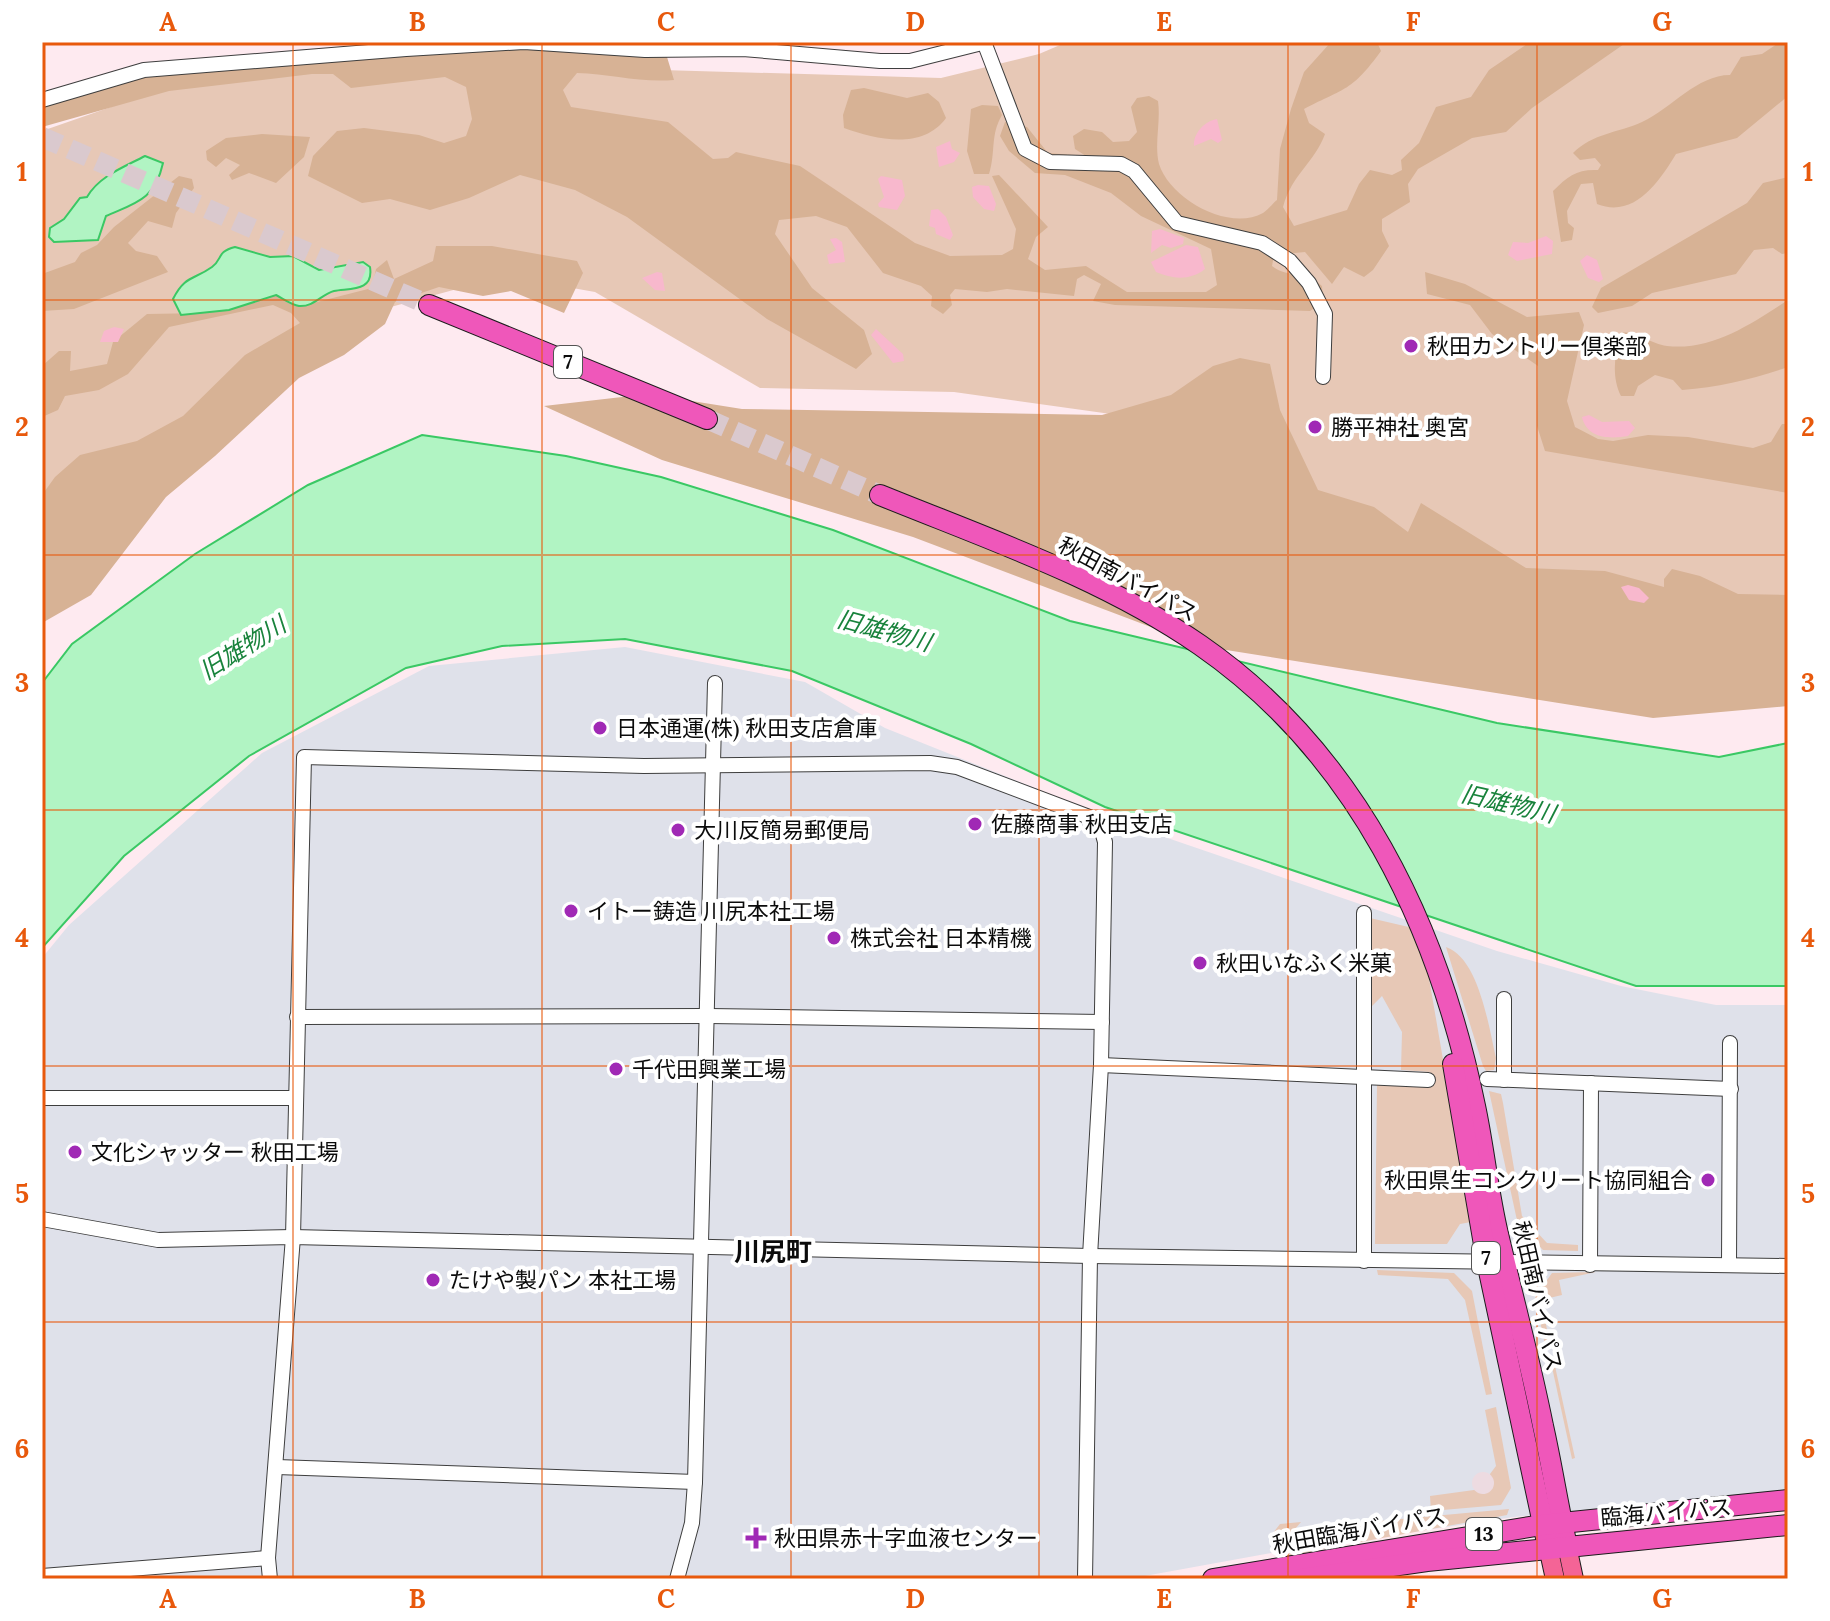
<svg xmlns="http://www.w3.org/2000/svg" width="1830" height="1621" viewBox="0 0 1830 1621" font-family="Lora,'Noto Sans JP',serif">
	<rect width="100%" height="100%" fill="#feeaf0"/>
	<path fill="#dfe1ea" d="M625,647L805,682L885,728L1112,819L1497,951L1621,986L1716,1005H1788V1491L1514,1517L1271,1553L1128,1579H42V958L69,925L262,753L429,666Z"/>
	<g fill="#e7c8b6">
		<path d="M1067,42H1788V629L1488,587L1204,427L954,392L760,388L595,292L505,276L328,324L42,531V131L131,100L163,85L242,74L559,67L941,78L1039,54Z"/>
		<path d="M1370,918L1413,928L1425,955L1471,1222L1460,1224L1447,1244H1375L1377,1085L1432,1087L1430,1072L1401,1070L1402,1032L1382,996L1370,1008Z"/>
		<path d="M1446,947C1479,958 1489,1028 1496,1058L1494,1070L1486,1071L1483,1066Z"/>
		<path d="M1489,1091L1501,1094L1503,1103L1522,1216L1547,1243L1578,1245V1251L1543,1250L1518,1225Z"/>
		<path d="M1377,1270L1454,1273L1472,1291L1492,1394L1486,1395L1465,1300L1448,1279L1378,1275Z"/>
		<path d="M1596,1272L1559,1280L1562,1295L1541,1300L1550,1344L1545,1345L1535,1297L1552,1273Z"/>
		<path d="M1553,1357L1575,1458L1572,1459L1550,1358Z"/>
		<path d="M1496,1407L1511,1488L1501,1505L1431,1511L1430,1496L1474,1490L1484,1494L1493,1488L1490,1474L1496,1466L1485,1410Z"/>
		<path d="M1509,1509L1507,1515L1350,1544L1347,1524Z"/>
		<path d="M1301,1522L1276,1552V1553L1273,1533L1280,1524Z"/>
		<path d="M1333,1525L1337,1546L1281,1558L1303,1528Z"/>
	</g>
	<g fill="#d7b295">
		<path d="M1331,42H1377L1381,51C1351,92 1346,87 1304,109L1309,123L1325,134C1315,162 1292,174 1283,207L1294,226L1347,210L1359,184L1370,170L1392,175L1402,170L1401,160L1419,143L1436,107L1471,97L1489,70L1530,42H1627L1532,108L1506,132L1472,138L1418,169L1408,184L1410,202L1382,219V231L1389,246L1373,270L1364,277L1344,267L1332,284L1305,252L1274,255L1272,266C1289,279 1303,269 1322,286L1323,302L1310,311L1115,305L1093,301L1101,284L1084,275L1077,279L1074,296L1007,289L987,292L955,289L950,295L952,305L943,314L931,306L932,296L921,286L883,273L847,227L816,216L779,220L775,234L812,288L864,330L872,354L856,369L767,319L627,217L575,190L520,175L469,198L430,210L390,199L362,203L308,176L313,156L337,131L364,128L419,135L444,143L466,136L472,119L466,87L445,77L351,88L333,74H312L169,91L42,127V106L143,78L223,67L519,48L667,57L674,80C641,83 610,74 577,73L563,90L571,107L668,122L713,159L728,158L736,152L800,166L915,243L950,256L1002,255L1013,249L1016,229L992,176L999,175L1048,227L1036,237L1028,259L1045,270L1086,266L1127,292H1206L1217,285L1211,249L1141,216L1111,193L1065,175L1035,173L1009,151L1000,136L1005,122L1027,127L1048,153L1086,156L1075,149L1073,136L1084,129L1102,132L1113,142L1129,141L1137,132L1131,107L1137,98L1149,96L1158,101C1161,122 1154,144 1159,164C1170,199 1229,232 1263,213C1268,210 1273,203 1277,200L1280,149L1291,109L1304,72Z"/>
		<path d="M1780,42H1788V96L1737,138L1676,154C1659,182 1634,219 1597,204L1593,183L1581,184L1567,211L1568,223L1574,228L1572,240L1561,242L1553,191C1568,176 1577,169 1598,170L1601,165L1595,158L1580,160L1573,153C1593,133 1618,133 1642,122C1672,108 1697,75 1730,75L1741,57L1762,54Z"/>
		<path d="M864,88L907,98L928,93L939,102L946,118C923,150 877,140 844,128L843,115L851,90Z"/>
		<path d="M982,105L998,106L1002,115C990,135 996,152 989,174H974L967,151L971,109Z"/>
		<path d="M262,134L310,137L304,157L276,183L249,173L232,180L229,175L240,165L226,158L216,167L207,160L206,151L226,138Z"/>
		<path d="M179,176L192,179L194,188L176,213L172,228L148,221L128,243L136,251L157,256L168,272L74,309L42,311V274L75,262L81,253L97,245L114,227Z"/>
		<path d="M1788,177V253L1782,254L1773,248L1754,250L1736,274L1652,293L1632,306L1598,313L1592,307L1601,288L1747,203L1763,183Z"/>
		<path d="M436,246H492L577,261L583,273L564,313L511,291L483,296L439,287L395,302L385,324L344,355L299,378L215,456L166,497L91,595L42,623V495L55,477L80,455L137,441L183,416L245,355L300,323L291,313L273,305L169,327L128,374L99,390L65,396L58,410L42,417V366L59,351H71L70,371L107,364L113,342L147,314L204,313L276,295L313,303L372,288L376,269L387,260L394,279L433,261Z"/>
		<path d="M1425,272L1465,284L1527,317L1579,312L1584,325L1567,401L1575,427L1598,439L1613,441L1648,435L1688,437L1753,448L1771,442L1782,424H1788V493L1545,451L1537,426L1538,366L1492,334L1470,305L1427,294Z"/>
		<path d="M1788,300V367C1753,379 1720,387 1682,390L1673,380L1655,375L1638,386L1634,396H1621C1611,376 1615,354 1620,333C1639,330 1649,344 1667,346C1713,351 1752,323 1788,300Z"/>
		<path d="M1240,358L1270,364L1280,410L1318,490L1374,507L1408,532L1421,503L1526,568L1605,571L1664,587V579L1672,569L1700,576L1738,594L1788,595V706L1653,718L1201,646L913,537L662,460L544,406L648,394L742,409L1102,415L1171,395L1213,366Z"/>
	</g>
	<g fill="#f8b8cd">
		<path d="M1217,119L1222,140L1218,143L1211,139L1194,146C1193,133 1205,121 1217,119Z"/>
		<path d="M950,141L952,149L960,153L954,162L939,167L936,147Z"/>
		<path d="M881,176L902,180L905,196L897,210L879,207L878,204L884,197L878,179Z"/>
		<path d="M978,185L989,186L996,204L994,211L984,209L973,197L972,187Z"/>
		<path d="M938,209L946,217L953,235L950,240L936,234L935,228L929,226L931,210Z"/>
		<path d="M1160,229L1184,238L1183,244L1171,248L1162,245L1151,253L1152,231Z"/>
		<path d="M1546,236L1553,241L1552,254L1517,261L1508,255L1513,242L1528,243Z"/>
		<path d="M836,238L842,242L845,262L829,264L827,255L836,250L830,239Z"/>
		<path d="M1186,245L1198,247L1205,269C1190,281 1172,279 1156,272L1151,262Z"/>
		<path d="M1587,255L1597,260L1603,279L1599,282L1588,278L1580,261Z"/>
		<path d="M657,272L662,273L665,291L655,290L642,278Z"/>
		<path d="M114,327L124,329L118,342H100L104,331Z"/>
		<path d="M876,329L903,354L904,361L893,363L871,335Z"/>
		<path d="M1589,415L1602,422L1629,421L1635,428L1628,436C1610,439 1587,439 1582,417Z"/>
		<path d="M1628,585L1639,588L1649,598L1644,603L1629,600L1621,587Z"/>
	</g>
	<circle fill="#eddbe1" cx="1483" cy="1483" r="11"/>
	<g fill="#b1f4c3" stroke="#3ac864" stroke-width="2">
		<path d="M145,156L163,163C155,200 135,203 106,216L98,240L54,242L49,237L50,228L64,219L80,198L87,197C99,176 124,167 145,156Z"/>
		<path d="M235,247L270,257L293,256L319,270L363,262L370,267C374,292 350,288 334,291C322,294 314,307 299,306C292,305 282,298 276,295L229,310L181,315L173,299C185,275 194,280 212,267C223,259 216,252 235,247Z"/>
		<path d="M422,435L566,456L661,477L833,530L1070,621L1497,723L1719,757L1788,743V986H1636L1105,807L971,744L792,671L625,639L502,646L406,668L249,756L124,856L42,948V683L72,644L195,554L308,485Z"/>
	</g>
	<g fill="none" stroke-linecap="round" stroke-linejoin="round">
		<g stroke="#dac9ce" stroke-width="20" stroke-dasharray="20 10" stroke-linecap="butt">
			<path d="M42,137L429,305"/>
			<path d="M707,419L880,495"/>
		</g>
		<defs>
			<g id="minor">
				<path d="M984,42L1025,149L1050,162L1121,164L1134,171L1177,223L1262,243L1290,261L1309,283L1325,314L1323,377"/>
				<path d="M42,100L144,70L406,49L524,42L645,50L743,49L880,61H910L986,42"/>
				<path d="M297,1017L709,1016L1102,1022"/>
				<path d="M1101,1065L1428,1080"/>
				<path d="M1487,1079L1731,1089"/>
				<path d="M1504,1080V999"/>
				<path d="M42,1098H294"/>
				<path d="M42,1219L158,1240L293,1237L1090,1256L1788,1266"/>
				<path d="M1364,1261V913"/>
				<path d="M1590,1265L1591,1083"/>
				<path d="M1729,1265L1730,1043"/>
				<path d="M277,1467L695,1482"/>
				<path d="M42,1576L268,1558"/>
				<path d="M270,1579L268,1558L293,1237L304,757L644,766L930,763L957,767L1092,818L1100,824L1105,842L1101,1065L1090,1256L1085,1579"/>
				<path d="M677,1579L692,1523L695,1482L715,683"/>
			</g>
			<g id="major">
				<path d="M1567,1546L1574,1579"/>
				<path d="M1548,1547L1555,1579"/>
			</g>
			<g id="highway">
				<path d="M429,305L707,419"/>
				<path d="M880,495C988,539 1103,578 1200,645C1356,753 1438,925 1475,1106C1484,1148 1488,1192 1498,1234C1513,1298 1530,1361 1543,1426C1552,1466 1558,1506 1567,1546"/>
				<path d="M1453,1064L1487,1262L1548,1547"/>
				<path d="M1213,1579L1542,1525L1788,1500"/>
				<path d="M1301,1579L1427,1561L1788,1525"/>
			</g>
		</defs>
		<use href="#minor" stroke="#3e3e3e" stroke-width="16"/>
		<use href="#major" stroke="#1c1c1c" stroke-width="20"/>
		<use href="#highway" stroke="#1c1c1c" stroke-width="22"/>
		<use href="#minor" stroke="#fff" stroke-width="14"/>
		<use href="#major" stroke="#f46496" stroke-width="18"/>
		<use href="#highway" stroke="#ef57ba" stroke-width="20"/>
	</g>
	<path fill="none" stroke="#e8590c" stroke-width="2" stroke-opacity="0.55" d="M293,42V1579M542,42V1579M791,42V1579M1039,42V1579M1288,42V1579M1537,42V1579M42,300H1788M42,555H1788M42,810H1788M42,1066H1788M42,1322H1788"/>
	<g fill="#a029b5" stroke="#fff" stroke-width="3">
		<circle cx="1411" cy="346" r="8"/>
		<circle cx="1315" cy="427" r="8"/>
		<circle cx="600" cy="728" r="8"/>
		<circle cx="975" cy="824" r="8"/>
		<circle cx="678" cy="830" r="8"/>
		<circle cx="571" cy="911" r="8"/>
		<circle cx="834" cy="938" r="8"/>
		<circle cx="1200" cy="963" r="8"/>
		<circle cx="616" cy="1069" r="8"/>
		<circle cx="75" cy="1152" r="8"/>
		<circle cx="1708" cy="1180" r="8"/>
		<circle cx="433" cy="1280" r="8"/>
		<path d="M752 1526h8v8h8v8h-8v8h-8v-8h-8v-8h8z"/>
	</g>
	<g text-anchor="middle" stroke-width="8" stroke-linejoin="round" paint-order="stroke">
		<g fill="#fff" stroke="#545454" stroke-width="2">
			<rect x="554" y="346" width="28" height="32" rx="6"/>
			<rect x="1472" y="1242" width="28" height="32" rx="6"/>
			<rect x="1466" y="1518" width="36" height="32" rx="6"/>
		</g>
		<g font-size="20" font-weight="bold" fill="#0b0b0b">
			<text x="568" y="369">7</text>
			<text x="1486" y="1265">7</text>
			<text x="1484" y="1541">13</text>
		</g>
		<g font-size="22" fill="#0b0b0b" stroke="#fff" text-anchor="start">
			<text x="1427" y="354">秋田カントリー倶楽部</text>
			<text x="1331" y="435">勝平神社 奥宮</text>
			<text x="616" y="736">日本通運(株) 秋田支店倉庫</text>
			<text x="991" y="832">佐藤商事 秋田支店</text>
			<text x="694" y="838">大川反簡易郵便局</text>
			<text x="587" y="919">イトー鋳造 川尻本社工場</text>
			<text x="850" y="946">株式会社 日本精機</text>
			<text x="1216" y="971">秋田いなふく米菓</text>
			<text x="632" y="1077">千代田興業工場</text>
			<text x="91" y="1160">文化シャッター 秋田工場</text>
			<text x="1692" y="1188" text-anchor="end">秋田県生コンクリート協同組合</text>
			<text x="449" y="1288">たけや製パン 本社工場</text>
			<text x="774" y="1546">秋田県赤十字血液センター</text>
		</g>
		<g font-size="22" fill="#0b0b0b" stroke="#fff">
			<text transform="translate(1128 579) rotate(28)" y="8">秋田南バイパス</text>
			<text transform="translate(1538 1296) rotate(77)" y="8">秋田南バイパス</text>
			<text transform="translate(1666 1512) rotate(-5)" y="8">臨海バイパス</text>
			<text transform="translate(1359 1530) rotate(-10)" y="8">秋田臨海バイパス</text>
		</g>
		<g font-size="24" font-style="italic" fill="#19833c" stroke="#fff">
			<text transform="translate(884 631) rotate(15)" y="8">旧雄物川</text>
			<text transform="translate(243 648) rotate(-32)" y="8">旧雄物川</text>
			<text transform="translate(1508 804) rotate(13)" y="8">旧雄物川</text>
		</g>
		<g font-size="26" font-weight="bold" fill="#0b0b0b" stroke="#fff">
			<text x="773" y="1261">川尻町</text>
		</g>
	</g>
	<rect width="1830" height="1621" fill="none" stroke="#ffffff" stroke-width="88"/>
	<rect x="44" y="44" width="1742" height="1533" fill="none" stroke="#e8590c" stroke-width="3"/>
	<g font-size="26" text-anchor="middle" font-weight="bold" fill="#e8590c">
		<text x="168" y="31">A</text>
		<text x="417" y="31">B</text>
		<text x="666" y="31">C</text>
		<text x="915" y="31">D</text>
		<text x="1164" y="31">E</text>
		<text x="1413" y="31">F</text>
		<text x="1662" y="31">G</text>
		<text x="22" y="181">1</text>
		<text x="1808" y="181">1</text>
		<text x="22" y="436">2</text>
		<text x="1808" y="436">2</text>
		<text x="22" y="692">3</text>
		<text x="1808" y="692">3</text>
		<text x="22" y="947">4</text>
		<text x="1808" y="947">4</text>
		<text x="22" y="1203">5</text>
		<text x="1808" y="1203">5</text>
		<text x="22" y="1458">6</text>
		<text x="1808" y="1458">6</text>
		<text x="168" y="1608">A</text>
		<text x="417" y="1608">B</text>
		<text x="666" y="1608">C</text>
		<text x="915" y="1608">D</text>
		<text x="1164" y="1608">E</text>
		<text x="1413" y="1608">F</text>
		<text x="1662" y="1608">G</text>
	</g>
</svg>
